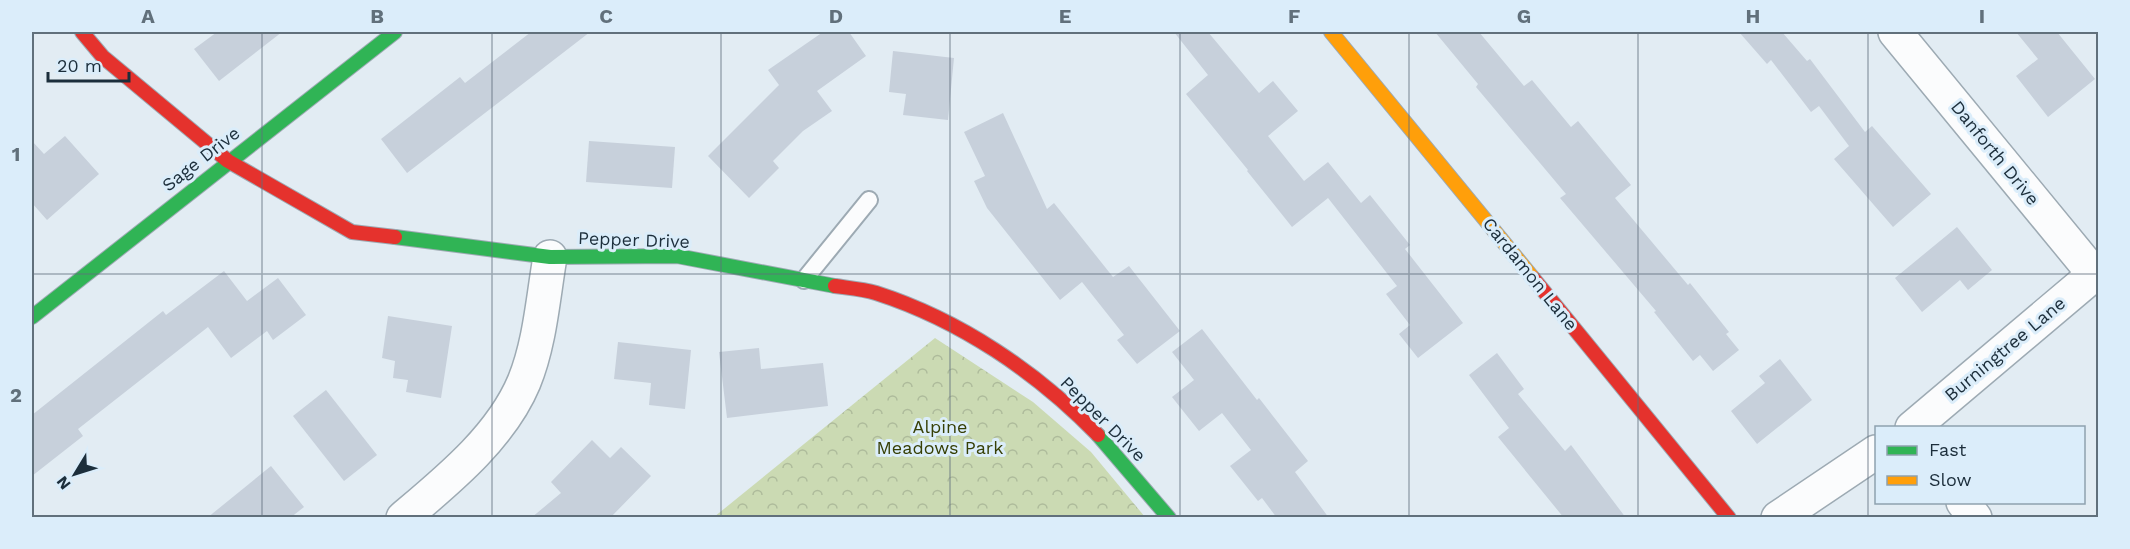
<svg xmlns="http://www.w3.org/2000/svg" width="2130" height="549" viewBox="0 0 2130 549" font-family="'Work Sans',sans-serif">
	<defs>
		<pattern id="park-crowns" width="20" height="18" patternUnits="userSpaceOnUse" patternTransform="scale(1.5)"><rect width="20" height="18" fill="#cbdab3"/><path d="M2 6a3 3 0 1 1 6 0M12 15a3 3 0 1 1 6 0" fill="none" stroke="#aebb9b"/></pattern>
	</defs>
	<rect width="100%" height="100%" fill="#e2ecf3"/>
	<path fill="url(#park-crowns)" d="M935,338L1033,402L1091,452L1145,517H714Z"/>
	<g fill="#c7d0db">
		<path d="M217,32H282L219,81L194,49Z"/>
		<path d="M531,32H590L407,173L381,139L460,77L465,83Z"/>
		<path d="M823,32H849L866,56L817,91L832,111L803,131L773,161L779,168L749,198L708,156L779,85L768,70Z"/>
		<path d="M1174,32H1208L1259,93L1273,81L1298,111L1268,136L1304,181L1328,162L1361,203L1370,195L1410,245L1405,249L1463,323L1418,358L1399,334L1410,325L1386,294L1397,286L1328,198L1292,227L1247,171L1248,170L1186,94L1208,75Z"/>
		<path d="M1435,32H1479L1524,86L1532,80L1571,127L1578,121L1631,185L1615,198L1688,285L1690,283L1729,332L1726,334L1739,350L1713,371L1700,355L1693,361L1654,312L1656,311L1560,198L1566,194L1476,87L1478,84Z"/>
		<path d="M1739,32H1782L1807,61L1810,59L1865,132L1872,126L1931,194L1893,227L1834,159L1849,146L1819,106L1811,112L1771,60L1767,64Z"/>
		<path d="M2016,32H2057L2095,79L2048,117L2016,76L2038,59Z"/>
		<path d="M893,51L954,58L948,120L903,115L906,94L889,92Z"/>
		<path d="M1003,113L1047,209L1054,203L1113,277L1129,266L1180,331L1137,364L1117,340L1124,335L1082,282L1060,300L987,208L974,181L985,176L964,132Z"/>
		<path d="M65,136L99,174L47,220L32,203V141L44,154Z"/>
		<path d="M589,141L675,147L672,188L586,182Z"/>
		<path d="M1957,227L1992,270L1968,290L1960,280L1922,312L1895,278Z"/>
		<path d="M224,271L247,301L278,278L306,315L273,340L267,331L231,358L208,327L78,429L83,436L32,476V415L163,311L166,315Z"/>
		<path d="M388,316L452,326L441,398L406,392L408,380L393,378L395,361L382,358Z"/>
		<path d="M1202,329L1257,400L1259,398L1308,461L1295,472L1329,518H1277L1262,498L1258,501L1230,466L1251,450L1222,413L1199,431L1172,397L1194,380L1172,352Z"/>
		<path d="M618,342L691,350L685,409L649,405L651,383L614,379Z"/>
		<path d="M759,348L761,369L823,363L828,406L727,418L719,352Z"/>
		<path d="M1497,353L1524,389L1518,394L1565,451L1571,445L1626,518H1564L1498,437L1509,428L1469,375Z"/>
		<path d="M1780,359L1812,400L1757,444L1731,411L1765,383L1759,376Z"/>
		<path d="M326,390L377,455L344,481L293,416Z"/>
		<path d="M592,440L610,458L621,447L651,476L610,518H531L561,493L551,482Z"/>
		<path d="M271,466L304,507L290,518H207Z"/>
	</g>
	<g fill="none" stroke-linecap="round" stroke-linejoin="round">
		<defs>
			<path id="lane" d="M804,280L869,200"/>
			<g id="street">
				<path d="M1895,32L2094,274"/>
				<path d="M1912,428L2098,271"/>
				<path d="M1963,502L1975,518"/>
				<path d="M403,518C448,480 501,437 524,382C540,343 543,298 550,257"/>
				<path d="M1778,518L1876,452"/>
			</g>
			<g id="fast">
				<path d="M395,237L550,257L677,256L835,286"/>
				<path d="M32,317L395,32"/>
				<path d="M1098,435L1169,518"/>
			</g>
			<path id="slow" d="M1331,32L1533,278"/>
			<g id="jam">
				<path d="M82,32L103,57L228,161L352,232L395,237"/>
				<path d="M1533,278L1729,518"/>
				<path d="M835,286C849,288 863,289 876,293C960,320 1037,372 1098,435"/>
			</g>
		</defs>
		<use href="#lane" stroke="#9daab3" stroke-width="20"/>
		<use href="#street" stroke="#9daab3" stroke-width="36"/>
		<use href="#fast" stroke="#9daab3" stroke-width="16"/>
		<use href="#slow" stroke="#9daab3" stroke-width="16"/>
		<use href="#jam" stroke="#9daab3" stroke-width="16"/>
		<use href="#lane" stroke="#fbfcfd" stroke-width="16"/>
		<use href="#street" stroke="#fbfcfd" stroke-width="33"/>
		<use href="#fast" stroke="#30b455" stroke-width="14"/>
		<use href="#slow" stroke="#ff9f0a" stroke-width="14"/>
		<use href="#jam" stroke="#e5322d" stroke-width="14"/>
	</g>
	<path fill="none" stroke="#61707b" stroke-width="1.5" stroke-opacity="0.55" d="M262,32V518M492,32V518M721,32V518M950,32V518M1180,32V518M1409,32V518M1638,32V518M1868,32V518M32,274H2098"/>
	<g text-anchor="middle" stroke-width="6" stroke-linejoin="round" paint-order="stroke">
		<g font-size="18" fill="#1c2e3b" stroke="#dbedfa">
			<text transform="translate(1995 153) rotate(51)" y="6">Danforth Drive</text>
			<text transform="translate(201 159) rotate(-38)" y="6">Sage Drive</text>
			<text transform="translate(634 240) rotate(2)" y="6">Pepper Drive</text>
			<text transform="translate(1530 274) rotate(51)" y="6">Cardamon Lane</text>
			<text transform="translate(2005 349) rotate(-40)" y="6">Burningtree Lane</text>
			<text transform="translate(1103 419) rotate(45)" y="6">Pepper Drive</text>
		</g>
		<g font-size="18" fill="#363f05" stroke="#dbedfa">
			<text x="940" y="433">Alpine<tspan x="940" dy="21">Meadows Park</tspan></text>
		</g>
	</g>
	<rect width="2130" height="549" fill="none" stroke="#dbedfa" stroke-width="66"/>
	<rect x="1875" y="426" width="210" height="78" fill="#dbedfa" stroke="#8fa1ae" stroke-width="1.5"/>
	<rect x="1887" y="446" width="30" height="9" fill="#30b455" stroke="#8fa1ae" stroke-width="1.5"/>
	<text x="1929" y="456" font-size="18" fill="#1c2e3b">Fast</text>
	<rect x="1887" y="476" width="30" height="9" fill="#ff9f0a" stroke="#8fa1ae" stroke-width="1.5"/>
	<text x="1929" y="486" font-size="18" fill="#1c2e3b">Slow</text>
	<g transform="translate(75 474) rotate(232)" stroke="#dbedfa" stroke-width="4.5" paint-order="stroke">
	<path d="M0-4.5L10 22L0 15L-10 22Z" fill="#1c2e3b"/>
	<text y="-9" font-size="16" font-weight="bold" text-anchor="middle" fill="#1c2e3b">N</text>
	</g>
	<path d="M48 72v9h81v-9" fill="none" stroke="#1c2e3b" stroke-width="3"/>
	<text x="57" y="72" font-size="18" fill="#1c2e3b" stroke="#dbedfa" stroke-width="4.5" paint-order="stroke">20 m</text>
	<rect x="33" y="33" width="2064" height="483" fill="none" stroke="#61707b" stroke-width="2"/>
	<g font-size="20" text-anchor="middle" font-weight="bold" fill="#61707b">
		<text x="148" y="23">A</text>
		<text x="377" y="23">B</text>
		<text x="606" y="23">C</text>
		<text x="836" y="23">D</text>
		<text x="1065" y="23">E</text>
		<text x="1294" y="23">F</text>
		<text x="1524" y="23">G</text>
		<text x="1753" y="23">H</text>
		<text x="1982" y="23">I</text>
		<text x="16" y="161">1</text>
		<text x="16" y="402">2</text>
	</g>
</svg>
